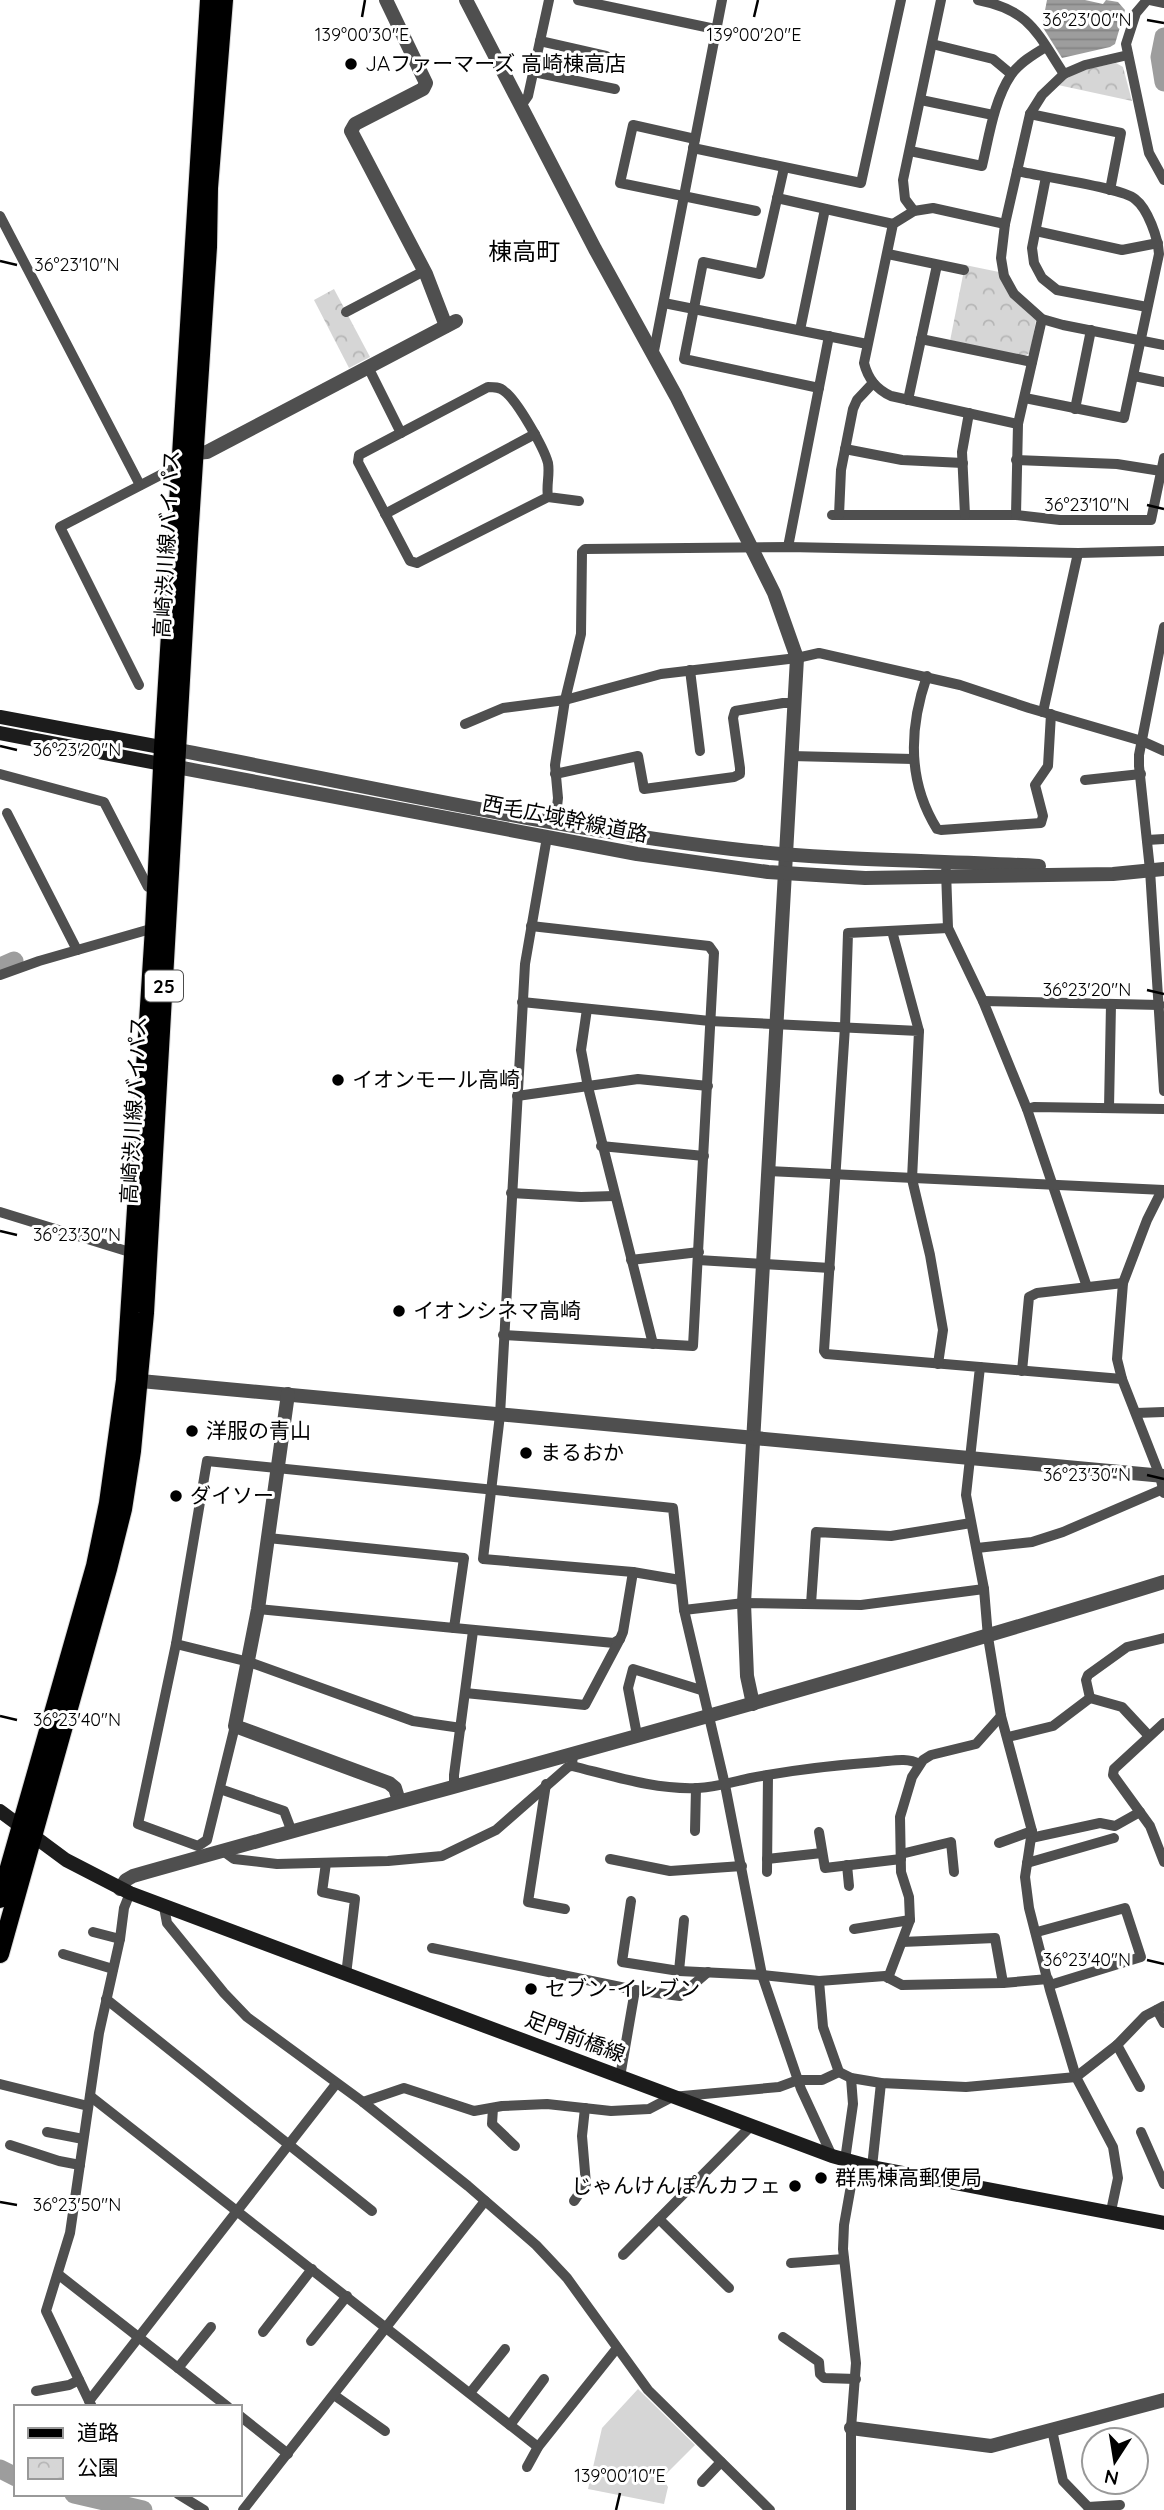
<svg xmlns="http://www.w3.org/2000/svg" width="1164" height="2510" viewBox="0 0 1164 2510" font-family="Quicksand,'Noto Sans JP',sans-serif">
	<defs>
		<pattern id="park-crowns" width="20" height="18" patternUnits="userSpaceOnUse" patternTransform="scale(1.75)"><rect width="20" height="18" fill="#d6d6d6"/><path d="M2 6a3 3 0 1 1 6 0M12 15a3 3 0 1 1 6 0" fill="none" stroke="#b6b6b6"/></pattern>
		<pattern id="water-rules" width="6" height="5" patternUnits="userSpaceOnUse" patternTransform="scale(1.75)"><rect width="6" height="5" fill="#9d9d9d"/><path d="M0 2.5h6" fill="none" stroke="#858585"/></pattern>
	</defs>
	<rect width="100%" height="100%" fill="#fff"/>
	<g fill="url(#park-crowns)">
		<path d="M1116,63L1123,67L1132,101L1058,85L1060,82L1082,70Z"/>
		<path d="M965,265L999,272C1009,293 1018,306 1036,320L1030,353L1022,357L950,341Z"/>
		<path d="M334,289L370,357L349,368L314,300Z"/>
	</g>
	<path fill="#d6d6d6" d="M638,2389L695,2445L662,2478L668,2487L664,2504L588,2489L602,2428Z"/>
	<path fill="url(#water-rules)" d="M1047,0H1085L1103,4L1106,0L1118,2L1125,10L1115,44L1110,47L1062,58L1042,26Z"/>
	<g fill="none" stroke-linecap="round" stroke-linejoin="round">
		<g stroke="#9d9d9d" stroke-width="19">
			<path d="M1164,37L1160,57L1164,82"/>
			<path d="M0,967L14,961"/>
			<path d="M0,2469L16,2477"/>
			<path d="M74,2494L143,2510"/>
		</g>
		<defs>
			<g id="primary">
				<path d="M0,1899L95,1566L108,1503L125,1380L154,928L163,748L209,0"/>
				<path d="M0,1954L108,1569L123,1509L132,1451L145,1313L189,539L208,247L209,188L224,0"/>
			</g>
		</defs>
		<use href="#primary" stroke="#dbdbdb" stroke-width="20"/>
		<g stroke="#4f4f4f" stroke-width="10">
			<path d="M578,0L715,29"/>
			<path d="M978,0C1030,10 1037,33 1064,74"/>
			<path d="M1147,0L1136,13L1126,44L1149,153L1164,180"/>
			<path d="M1150,0L1164,3"/>
			<path d="M540,41L606,56"/>
			<path d="M932,44L993,59L1011,74"/>
			<path d="M1128,55L1085,65L1064,74L1042,95L1030,114L1005,224L1001,258L1004,276L1014,294L1042,319L1063,325L1164,345"/>
			<path d="M534,72L615,89"/>
			<path d="M921,100L993,115"/>
			<path d="M521,106L528,96L549,0"/>
			<path d="M1030,114L1121,133L1110,190"/>
			<path d="M695,139L633,125L620,183L756,211"/>
			<path d="M693,148L861,183L901,0"/>
			<path d="M910,151L982,166C989,137 994,100 1011,75C1019,63 1034,54 1046,47"/>
			<path d="M784,168L760,274L703,262L684,359L819,388"/>
			<path d="M1017,171C1039,176 1123,188 1135,199C1148,209 1158,238 1159,254L1124,418L1025,398"/>
			<path d="M1046,177L1032,248L1034,263L1042,278L1057,290L1147,307"/>
			<path d="M777,198L893,224"/>
			<path d="M914,211L905,199L903,180L941,0"/>
			<path d="M0,216L140,485"/>
			<path d="M1005,224L933,208L914,211L893,224L864,363C868,379 876,389 891,396L1018,424"/>
			<path d="M1036,231L1122,250L1158,243"/>
			<path d="M888,254L964,270"/>
			<path d="M664,303L867,344"/>
			<path d="M346,312L424,271"/>
			<path d="M800,330L825,209"/>
			<path d="M921,339L1032,362"/>
			<path d="M653,356L722,0"/>
			<path d="M368,367L401,433"/>
			<path d="M1134,376L1164,382"/>
			<path d="M908,400L937,265"/>
			<path d="M1075,409L1091,330"/>
			<path d="M845,449L902,460L963,463"/>
			<path d="M1016,460L1117,464L1161,471"/>
			<path d="M548,497C546,485 550,475 548,463C544,448 517,400 504,391C500,387 494,387 488,387L359,455L358,462L410,561L417,563L548,497L579,501"/>
			<path d="M385,514L535,434"/>
			<path d="M832,515H1016L1060,520H1151L1164,458"/>
			<path d="M839,515L841,470L853,409L857,400L873,383"/>
			<path d="M965,515L962,452L969,413"/>
			<path d="M1016,515L1018,424L1042,319"/>
			<path d="M788,547L829,336"/>
			<path d="M1164,627L1139,755V766L1150,870L1164,1091"/>
			<path d="M690,670L700,751"/>
			<path d="M927,676C909,728 907,781 937,829L941,830L1041,823L1043,816L1035,785L1048,766L1051,714"/>
			<path d="M139,685L60,527L170,470L180,469"/>
			<path d="M1043,712L1078,553"/>
			<path d="M465,724L503,708L565,700L661,674L797,658L819,653L960,685L1029,708L1142,741L1164,751"/>
			<path d="M791,756L913,759"/>
			<path d="M0,774L104,802L148,887L157,888"/>
			<path d="M555,774L638,756L644,789L734,777L740,774V768L733,718L735,711L783,703H794"/>
			<path d="M1085,780L1141,774"/>
			<path d="M7,813L77,950"/>
			<path d="M555,824L558,798L555,765L565,700L581,634L582,552L585,549L788,547L1078,553L1164,551"/>
			<path d="M547,837L525,964L500,1415L483,1559L633,1572L680,1580"/>
			<path d="M1147,840L1164,839"/>
			<path d="M946,871L948,928L983,1001L1027,1109L1087,1287"/>
			<path d="M948,928L848,933L845,1027L824,1351L826,1354L980,1367L966,1495L984,1589L988,1637L1001,1716L1032,1831L1025,1877L1029,1908L1050,1990L1076,2077L1113,2147L1118,2178L1111,2211"/>
			<path d="M892,931L919,1031"/>
			<path d="M0,975L39,961L154,928"/>
			<path d="M983,1001L1160,1005"/>
			<path d="M522,1002L710,1021L919,1031L912,1179L930,1255L943,1330L938,1364"/>
			<path d="M587,1009L581,1050L588,1087L653,1344"/>
			<path d="M517,1096L638,1079L708,1086"/>
			<path d="M1109,1108L1111,1004"/>
			<path d="M1027,1109L1034,1107L1164,1109"/>
			<path d="M601,1146L704,1156"/>
			<path d="M768,1171L1164,1190"/>
			<path d="M1162,1190L1147,1220L1123,1283L1117,1359L1122,1379L1160,1476L1164,1493"/>
			<path d="M511,1193L581,1197L614,1196"/>
			<path d="M0,1212L133,1253"/>
			<path d="M631,1260L699,1252"/>
			<path d="M698,1260L830,1268"/>
			<path d="M503,1335L693,1346L714,953L709,946L531,926"/>
			<path d="M980,1367L1122,1379"/>
			<path d="M1022,1371L1029,1297L1037,1293L1123,1283"/>
			<path d="M1136,1413L1164,1412"/>
			<path d="M977,1548L1032,1542L1063,1532L1163,1489"/>
			<path d="M811,1604L816,1532L891,1536L971,1523"/>
			<path d="M258,1609L454,1628L464,1558L268,1538"/>
			<path d="M684,1610L744,1603L861,1605L984,1589"/>
			<path d="M454,1628L614,1643L620,1639L623,1632L633,1572"/>
			<path d="M176,1644L249,1662L413,1721L461,1728"/>
			<path d="M465,1693L585,1705L620,1639"/>
			<path d="M1090,1698L1122,1707L1149,1736"/>
			<path d="M1164,1723L1114,1769L1113,1775L1150,1826L1164,1862"/>
			<path d="M235,1726L207,1840L198,1846L138,1824L176,1644L207,1461L673,1508L684,1610L725,1785L762,1975L801,2089L832,2156"/>
			<path d="M637,1735L628,1688L633,1669L701,1690"/>
			<path d="M1008,1737L1053,1726L1090,1698L1086,1680L1088,1675L1127,1647L1164,1638"/>
			<path d="M572,1766C613,1776 656,1790 698,1788C717,1787 733,1782 751,1778C792,1770 836,1765 878,1762C892,1761 907,1757 919,1764"/>
			<path d="M546,1784L528,1902L565,1909"/>
			<path d="M454,1787V1775L473,1631"/>
			<path d="M220,1789L284,1811L292,1832"/>
			<path d="M695,1831L696,1788"/>
			<path d="M819,1832L825,1868L901,1859"/>
			<path d="M1031,1838L1100,1823L1115,1826L1140,1812"/>
			<path d="M999,1843L1032,1831"/>
			<path d="M223,1851L234,1859L277,1864L388,1861L442,1856L496,1830L568,1767L572,1766L573,1753"/>
			<path d="M901,1854L951,1842L954,1872"/>
			<path d="M610,1859L670,1871L742,1866"/>
			<path d="M767,1859L822,1853"/>
			<path d="M326,1863L322,1892L355,1899L346,1975"/>
			<path d="M1027,1863L1114,1838"/>
			<path d="M847,1865L849,1886"/>
			<path d="M767,1872L768,1775"/>
			<path d="M631,1901L622,1962L679,1971L762,1975L819,1981L885,1976L902,1985L1003,1983L1048,1979"/>
			<path d="M164,1907L167,1923L224,1993L247,2017L363,2102L468,2186L536,2245L567,2278L648,2390L770,2510"/>
			<path d="M854,1929L910,1920"/>
			<path d="M93,1932L120,1939"/>
			<path d="M1037,1932L1125,1908L1141,1957L1050,1985"/>
			<path d="M902,1942L995,1938L1003,1983"/>
			<path d="M432,1948L635,1990L680,1996L708,1972"/>
			<path d="M63,1954L113,1969"/>
			<path d="M679,1971L684,1920"/>
			<path d="M888,1978L910,1920L909,1897L901,1872L900,1817L912,1777L923,1760L931,1755L976,1744L1001,1716"/>
			<path d="M819,1981L823,2027L839,2072"/>
			<path d="M106,1999L372,2211"/>
			<path d="M1157,2010L1164,2023"/>
			<path d="M1117,2045L1140,2087"/>
			<path d="M620,2077L635,1990"/>
			<path d="M0,2084L88,2106"/>
			<path d="M90,2096L538,2447"/>
			<path d="M363,2102L404,2088L474,2111L502,2106L547,2104L611,2111L649,2109L672,2097L779,2087L798,2080H822L839,2072L851,2078L881,2083L966,2087L1076,2077L1117,2045L1145,2016L1164,2006"/>
			<path d="M493,2108L492,2124L515,2146"/>
			<path d="M47,2132L83,2139"/>
			<path d="M1141,2132L1164,2184"/>
			<path d="M10,2145L59,2161L80,2165"/>
			<path d="M845,2160L853,2104L851,2078"/>
			<path d="M872,2167L881,2083"/>
			<path d="M574,2201L586,2184L582,2136L585,2108"/>
			<path d="M659,2219L729,2288"/>
			<path d="M623,2255L751,2126"/>
			<path d="M791,2263L844,2259"/>
			<path d="M59,2275L228,2407"/>
			<path d="M263,2332L312,2269"/>
			<path d="M783,2337L819,2362L820,2374L824,2378L856,2379"/>
			<path d="M311,2341L347,2296"/>
			<path d="M178,2368L211,2327"/>
			<path d="M36,2391L69,2385L79,2380"/>
			<path d="M470,2393L505,2349"/>
			<path d="M334,2395L385,2431"/>
			<path d="M89,2401L336,2084"/>
			<path d="M92,2407L46,2311L70,2233L99,2033L120,1939L124,1908L130,1893"/>
			<path d="M240,2416L288,2454"/>
			<path d="M510,2425L544,2379"/>
			<path d="M1052,2430L1063,2481L1091,2510"/>
			<path d="M527,2467L538,2447L617,2348"/>
			<path d="M702,2482L721,2462"/>
			<path d="M178,2494L204,2510"/>
			<path d="M1088,2507L1120,2505"/>
			<path d="M243,2510L485,2201"/>
			<path d="M851,2510V2428L856,2363L843,2249L844,2225L855,2163"/>
		</g>
		<g stroke="#4f4f4f" stroke-width="14">
			<path d="M386,0L426,83L423,89L355,124L351,131L426,274L446,326"/>
			<path d="M466,0L595,249L676,396L774,593L797,658L744,1603L747,1676L753,1704"/>
			<path d="M195,453L207,452L456,321"/>
			<path d="M178,750C362,785 545,827 732,849C833,861 936,860 1039,866"/>
			<path d="M177,767L637,854L768,872L865,878L1113,874L1164,869"/>
			<path d="M130,1380L1164,1476"/>
			<path d="M288,1394L258,1609L235,1726L389,1783L395,1788L399,1801"/>
			<path d="M120,1889L126,1880L133,1876C477,1779 823,1688 1164,1582"/>
			<path d="M851,2428L991,2446L1164,2400"/>
		</g>
		<g stroke="#1c1c1c" stroke-width="14">
			<path d="M0,717L171,749"/>
			<path d="M0,733L172,766"/>
			<path d="M0,1811L66,1860L130,1893L832,2156L872,2167L1164,2223"/>
		</g>
		<use href="#primary" stroke="#000" stroke-width="18"/>
	</g>
	<path fill="none" stroke="#000" stroke-width="2.5" d="M362,17L365,0M754,17L758,0M1147,20L1164,23M0,261L17,265M1147,505L1164,509M0,746L17,750M1147,990L1164,994M0,1231L17,1235M1147,1475L1164,1479M0,1716L17,1720M1147,1960L1164,1964M0,2202L17,2205M616,2510L620,2493"/>
	<g fill="#000" stroke="#fff" stroke-width="2.5">
		<circle cx="351" cy="64" r="7"/>
		<circle cx="338" cy="1080" r="7"/>
		<circle cx="399" cy="1311" r="7"/>
		<circle cx="192" cy="1431" r="7"/>
		<circle cx="526" cy="1453" r="7"/>
		<circle cx="176" cy="1496" r="7"/>
		<circle cx="531" cy="1989" r="7"/>
		<circle cx="821" cy="2178" r="7"/>
		<circle cx="795" cy="2186" r="7"/>
	</g>
	<g text-anchor="middle" stroke-width="6" stroke-linejoin="round" paint-order="stroke">
		<rect fill="#fff" stroke="#4c4c4c" stroke-width="2" x="145" y="970.5" width="38" height="31" rx="5"/>
		<g font-size="19" font-weight="bold" fill="#000">
			<text x="164" y="993">25</text>
		</g>
		<g font-size="21" fill="#000" stroke="#fff" text-anchor="start">
			<text x="365" y="71">JAファーマーズ 高崎棟高店</text>
			<text x="352" y="1087">イオンモール高崎</text>
			<text x="413" y="1318">イオンシネマ高崎</text>
			<text x="206" y="1438">洋服の青山</text>
			<text x="540" y="1460">まるおか</text>
			<text x="190" y="1503">ダイソー</text>
			<text x="545" y="1996">セブン-イレブン</text>
			<text x="835" y="2185">群馬棟高郵便局</text>
			<text x="781" y="2193" text-anchor="end">じゃんけんぽんカフェ</text>
		</g>
		<g font-size="21" fill="#000" stroke="#fff">
			<text transform="translate(167 544) rotate(-87)" y="7">高崎渋川線バイパス</text>
			<text transform="translate(565 819) rotate(11)" y="7">西毛広域幹線道路</text>
			<text transform="translate(134 1110) rotate(-87)" y="7">高崎渋川線バイパス</text>
			<text transform="translate(575 2037) rotate(21)" y="7">足門前橋線</text>
		</g>
		<g font-size="24" fill="#000" stroke="#fff">
			<text x="524" y="260">棟高町</text>
		</g>
	</g>
	<g font-size="18" text-anchor="middle" fill="#000" stroke="#fff" stroke-width="6" stroke-linejoin="round" paint-order="stroke">
		<text x="1087" y="26">36°23'00"N</text>
		<text x="362" y="41">139°00'30"E</text>
		<text x="754" y="41">139°00'20"E</text>
		<text x="77" y="271">36°23'10"N</text>
		<text x="1087" y="511">36°23'10"N</text>
		<text x="77" y="756">36°23'20"N</text>
		<text x="1087" y="996">36°23'20"N</text>
		<text x="77" y="1241">36°23'30"N</text>
		<text x="1087" y="1481">36°23'30"N</text>
		<text x="77" y="1726">36°23'40"N</text>
		<text x="1087" y="1966">36°23'40"N</text>
		<text x="77" y="2211">36°23'50"N</text>
		<text x="620" y="2482">139°00'10"E</text>
	</g>
	<rect x="14" y="2405" width="228" height="91" fill="#ffffff" stroke="#999999" stroke-width="2"/>
	<rect x="28" y="2428" width="35" height="10" fill="#000000" stroke="#999999" stroke-width="2"/>
	<text x="77" y="2440" font-size="21" fill="#000000">道路</text>
	<rect x="28" y="2458" width="35" height="21" fill="url(#park-crowns)" stroke="#999999" stroke-width="2"/>
	<text x="77" y="2475" font-size="21" fill="#000000">公園</text>
	<g transform="translate(1115 2461) rotate(192)"><circle r="33" fill="#ffffff" stroke="#999999" stroke-width="2"/>
	<path d="M0-5L12 26L0 18L-12 26Z" fill="#000000"/>
	<text y="-10" font-size="19" font-weight="bold" text-anchor="middle" fill="#000000">N</text>
	</g>
</svg>
